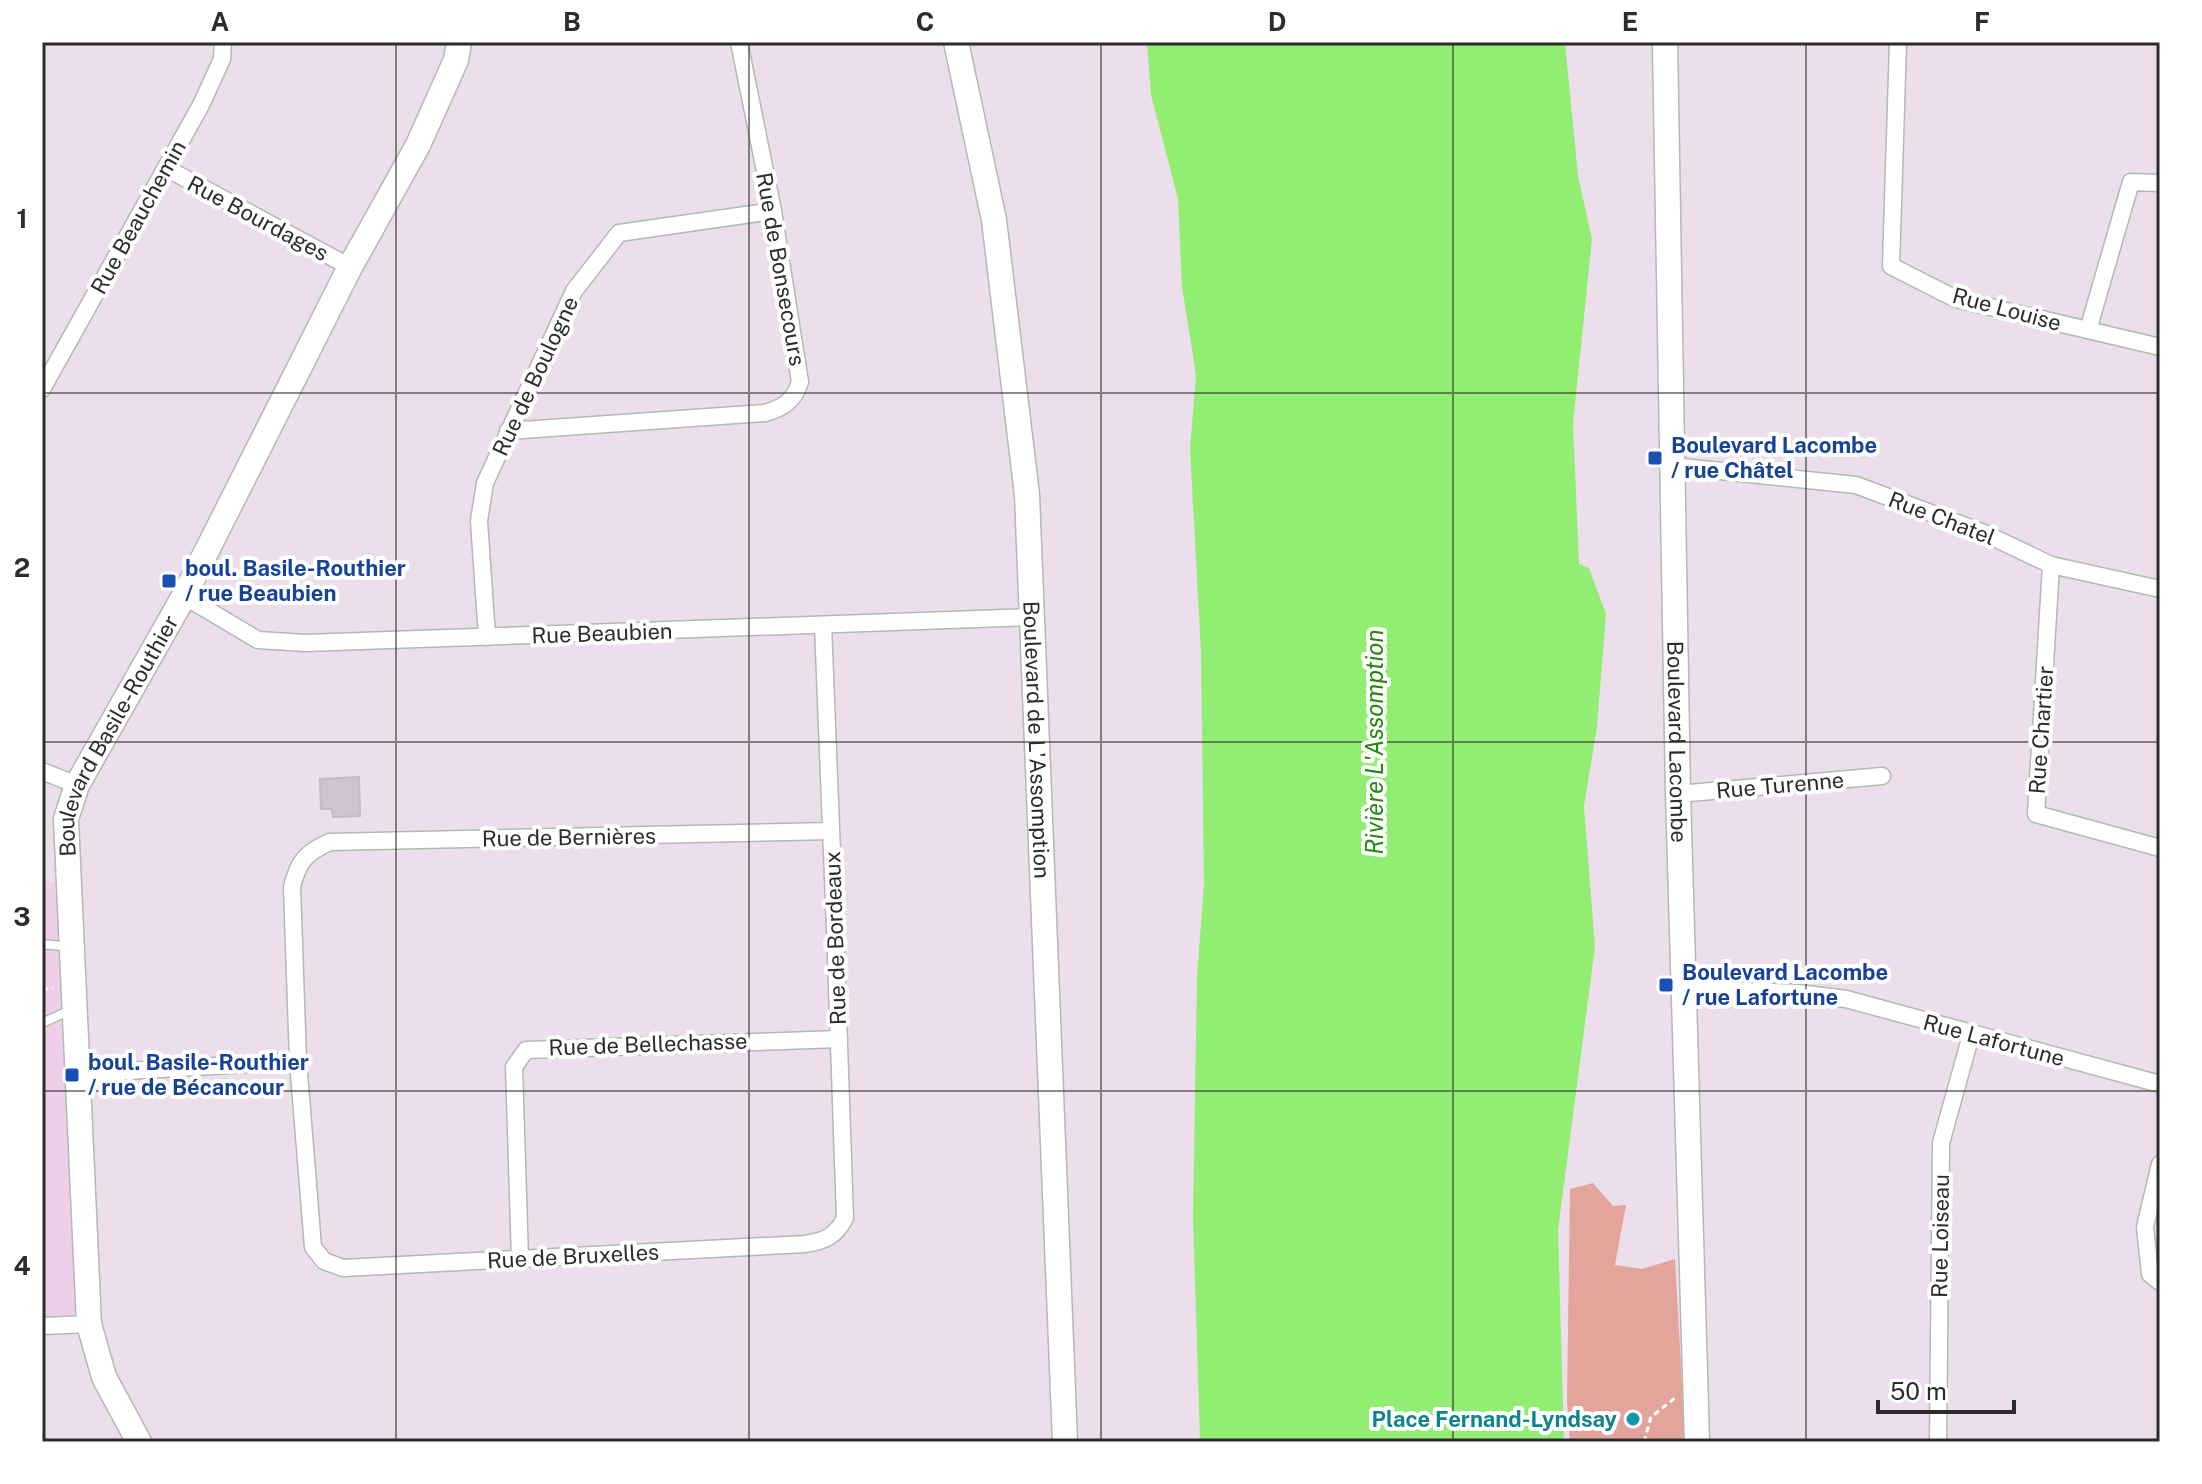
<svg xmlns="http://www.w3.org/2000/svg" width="2202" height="1484" viewBox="0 0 2202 1484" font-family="'Public Sans',sans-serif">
	<rect width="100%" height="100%" fill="#eddeec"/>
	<path fill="#eecee9" d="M42,879L55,884L89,1324L42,1326Z"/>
	<path fill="#e3a59b" d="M1593,1183L1613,1206L1626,1205L1615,1265L1642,1269L1675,1259L1682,1383L1695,1382L1698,1442H1570L1567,1401L1570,1189Z"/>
	<path fill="#92ee72" d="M1147,42H1565L1578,176L1592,239L1573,424L1579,564L1589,568L1606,614L1597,727L1584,806L1595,947L1558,1230L1564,1442H1200L1193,1217L1197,976L1204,885L1201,652L1190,449L1196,375L1182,287L1178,199L1151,95Z"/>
	<path fill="#d0c2cf" stroke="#c9b8c7" stroke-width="2" d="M359,777L360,816L333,817L332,809H321L320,779Z"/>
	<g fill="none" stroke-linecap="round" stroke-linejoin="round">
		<defs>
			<g id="lane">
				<path d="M42,944L71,947"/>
				<path d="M42,1023L73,1009"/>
			</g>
			<g id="street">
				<path d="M1898,42L1891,266L1956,299L2160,347"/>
				<path d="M166,168L350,267"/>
				<path d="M2088,330L2131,182L2160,183"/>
				<path d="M42,389L201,105L222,59L223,42"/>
				<path d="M508,431L765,413C783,408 794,401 800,382L773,211L739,42"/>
				<path d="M1672,466L1856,485L1984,533L2051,565L2160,589"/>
				<path d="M2051,565L2036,814L2160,848"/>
				<path d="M184,596L258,640L305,643L1033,617"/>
				<path d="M823,625C831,823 839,1020 845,1218C836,1236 825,1241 805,1244L343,1268L324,1261L313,1247L298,1061L292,887C298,862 306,852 330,842L831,831"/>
				<path d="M487,637L479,521L485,483L574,291L619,233L773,211"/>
				<path d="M42,771L77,785"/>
				<path d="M1678,794L1882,776"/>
				<path d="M1683,989L1798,993L1846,999L2160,1084"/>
				<path d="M77,1074L298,1061"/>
				<path d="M2160,1164L2145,1227L2150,1274L2160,1282"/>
				<path d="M520,1259L514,1067L526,1050L839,1039"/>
				<path d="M42,1326L89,1324"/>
				<path d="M1938,1442L1941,1143L1971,1035"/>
			</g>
			<g id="secondary">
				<path id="s1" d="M956,42L994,220L1027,495L1065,1442"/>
				<path id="s2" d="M1665,42L1678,794L1697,1442"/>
				<path id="s3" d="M139,1442L104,1377L89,1324L66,819L77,785L184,596L350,267L418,145L456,60L459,42"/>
			</g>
		</defs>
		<use href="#lane" stroke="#aebcb2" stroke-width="11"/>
		<use href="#street" stroke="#aebcb2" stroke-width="19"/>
		<use href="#secondary" stroke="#aebcb2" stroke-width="27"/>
		<g stroke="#fff" stroke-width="3" stroke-dasharray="6 4" stroke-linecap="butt">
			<path d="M42,989H53"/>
			<path d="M1644,1442L1651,1417L1675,1398"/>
		</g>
		<use href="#lane" stroke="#fff" stroke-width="8"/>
		<use href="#street" stroke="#fff" stroke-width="16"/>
		<use href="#secondary" stroke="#fff" stroke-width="24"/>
	</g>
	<path fill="none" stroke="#2c2c2c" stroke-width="2" stroke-opacity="0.55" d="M396,42V1442M749,42V1442M1101,42V1442M1453,42V1442M1806,42V1442M42,393H2160M42,742H2160M42,1091H2160"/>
	<g fill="#1a4fb4" stroke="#fff" stroke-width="3">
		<rect x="1647" y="450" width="16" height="16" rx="4"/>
		<rect x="161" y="573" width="16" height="16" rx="4"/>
		<rect x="1658" y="977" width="16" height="16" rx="4"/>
		<rect x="64" y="1067" width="16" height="16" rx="4"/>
	</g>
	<circle fill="#0f9aa8" stroke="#fff" stroke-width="3" cx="1633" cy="1419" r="8"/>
	<g text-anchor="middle" stroke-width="8" stroke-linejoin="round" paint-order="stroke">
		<g font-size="22" fill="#2c2c2c" stroke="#fff">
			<text transform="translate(138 217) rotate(-61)" y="8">Rue Beauchemin</text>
			<text transform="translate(258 218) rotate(28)" y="8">Rue Bourdages</text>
			<text transform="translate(781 269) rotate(80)" y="8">Rue de Bonsecours</text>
			<text transform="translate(2007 309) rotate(15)" y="8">Rue Louise</text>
			<text transform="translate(535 376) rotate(-65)" y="8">Rue de Boulogne</text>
			<text transform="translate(1942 518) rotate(21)" y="8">Rue Chatel</text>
			<text transform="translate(602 633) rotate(-2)" y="8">Rue Beaubien</text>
			<text transform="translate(2041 730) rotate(-86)" y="8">Rue Chartier</text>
			<text dy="8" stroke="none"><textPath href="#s3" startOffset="730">Boulevard Basile-Routhier</textPath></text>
			<text dy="8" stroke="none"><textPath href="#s1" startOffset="704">Boulevard de L'Assomption</textPath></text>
			<text dy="8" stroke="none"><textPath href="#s2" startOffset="700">Boulevard Lacombe</textPath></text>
			<text transform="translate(1780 785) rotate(-5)" y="8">Rue Turenne</text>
			<text transform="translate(569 837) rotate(-1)" y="8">Rue de Bernières</text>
			<text transform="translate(835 938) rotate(-92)" y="8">Rue de Bordeaux</text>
			<text transform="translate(1994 1040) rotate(15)" y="8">Rue Lafortune</text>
			<text transform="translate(648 1044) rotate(-2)" y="8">Rue de Bellechasse</text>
			<text transform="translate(1940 1236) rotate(-89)" y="8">Rue Loiseau</text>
			<text transform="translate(573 1256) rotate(-3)" y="8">Rue de Bruxelles</text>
		</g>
		<g font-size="22" font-weight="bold" fill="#164399" stroke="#fff" text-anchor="start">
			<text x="1671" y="453">Boulevard Lacombe<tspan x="1671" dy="25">/ rue Châtel</tspan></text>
			<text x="185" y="576">boul. Basile-Routhier<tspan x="185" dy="25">/ rue Beaubien</tspan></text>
			<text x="1682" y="980">Boulevard Lacombe<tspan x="1682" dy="25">/ rue Lafortune</tspan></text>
			<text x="88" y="1070">boul. Basile-Routhier<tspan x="88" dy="25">/ rue de Bécancour</tspan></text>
		</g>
		<g font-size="22" font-weight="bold" fill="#0d838f" stroke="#fff" text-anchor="end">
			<text x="1617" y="1427">Place Fernand-Lyndsay</text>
		</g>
		<g font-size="24" font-style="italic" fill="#25880f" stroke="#fff">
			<text transform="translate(1375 742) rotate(-90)" y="8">Rivière L'Assomption</text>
		</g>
	</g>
	<rect width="2202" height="1484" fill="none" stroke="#ffffff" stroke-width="88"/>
	<path d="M1878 1400v12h136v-12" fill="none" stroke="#2c2c2c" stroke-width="4"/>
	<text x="1890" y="1400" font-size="24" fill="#2c2c2c" stroke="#ffffff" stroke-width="6" paint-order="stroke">50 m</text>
	<rect x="44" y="44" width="2114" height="1396" fill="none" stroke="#2c2c2c" stroke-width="3"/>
	<g font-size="26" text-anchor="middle" font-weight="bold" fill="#2c2c2c">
		<text x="220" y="31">A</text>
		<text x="572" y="31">B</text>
		<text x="925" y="31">C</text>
		<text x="1277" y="31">D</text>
		<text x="1630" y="31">E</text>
		<text x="1982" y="31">F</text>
		<text x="22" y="228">1</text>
		<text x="22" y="577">2</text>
		<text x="22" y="926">3</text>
		<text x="22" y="1275">4</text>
	</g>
</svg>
